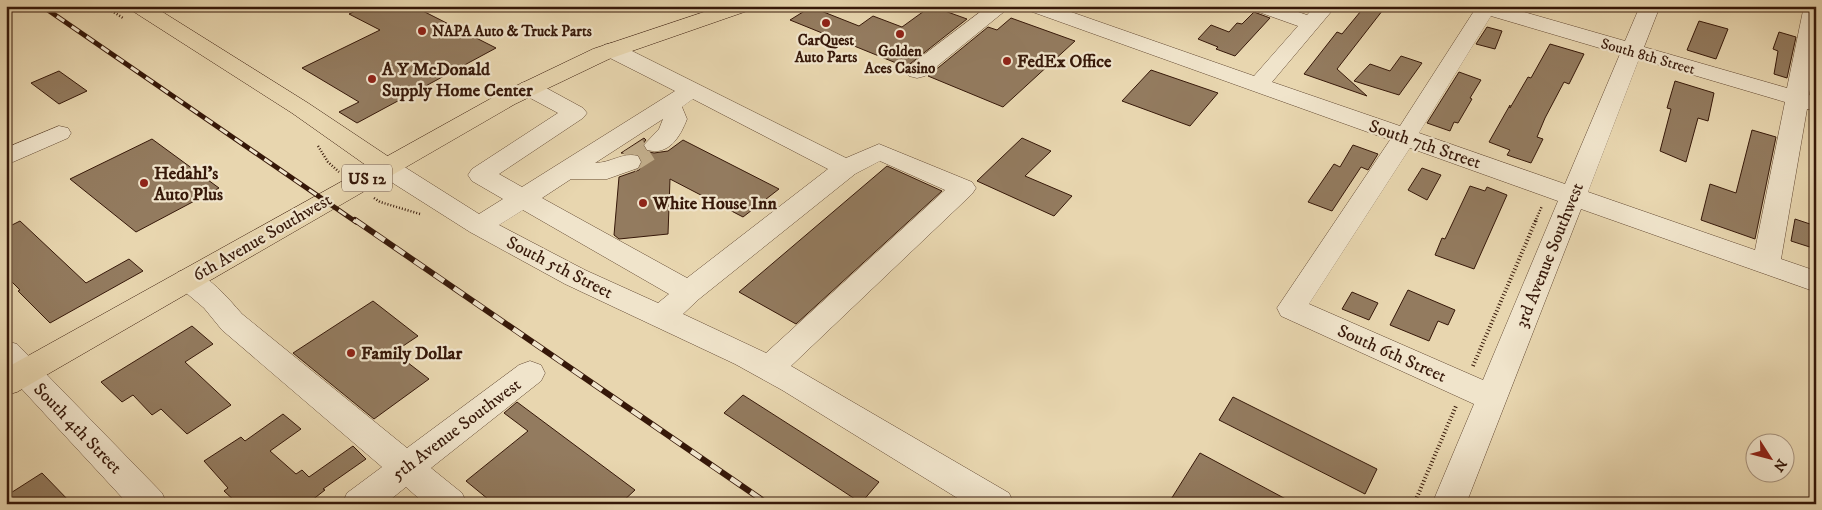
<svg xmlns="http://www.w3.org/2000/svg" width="1822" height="510" viewBox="0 0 1822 510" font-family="'IM FELL DW Pica',serif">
	<rect width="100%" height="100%" fill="#e8d6af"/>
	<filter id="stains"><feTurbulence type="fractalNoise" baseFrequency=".004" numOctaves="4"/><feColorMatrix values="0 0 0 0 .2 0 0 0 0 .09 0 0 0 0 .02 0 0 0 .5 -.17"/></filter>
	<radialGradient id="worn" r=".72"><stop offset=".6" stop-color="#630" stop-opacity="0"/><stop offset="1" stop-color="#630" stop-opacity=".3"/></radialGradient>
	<g fill="#937b5f" stroke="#361809">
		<path d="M366,6H413L496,48L357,123L339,112L359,102L302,68L380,30L349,14Z"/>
		<path d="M931,6L967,19L906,67L790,20L811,7L859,26L873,16L902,27Z"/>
		<path d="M1365,6H1386L1337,69L1367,96L1304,74L1337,32L1342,34Z"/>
		<path d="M1254,12L1270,18L1235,56L1216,49L1218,47L1198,39L1211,25L1229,32L1237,23L1242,24Z"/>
		<path d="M1011,18L1075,41L1003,107L928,76L988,27L997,30Z"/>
		<path d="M1699,21L1728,29L1716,59L1687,50Z"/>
		<path d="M1487,27L1502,31L1495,49L1476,44Z"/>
		<path d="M1779,32L1796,37L1787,78L1774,74L1778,51L1773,49Z"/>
		<path d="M1550,44L1584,54L1569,84L1564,82L1545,118L1537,137L1543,139L1531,163L1507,155L1510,150L1489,142L1510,105V108L1528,77L1531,78Z"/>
		<path d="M1401,56L1422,63L1399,95L1354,81L1370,64L1390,71Z"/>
		<path d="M1151,70L1218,93L1190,126L1122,101Z"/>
		<path d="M59,71L87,91L59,104L31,83Z"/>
		<path d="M1459,72L1481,80L1470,98L1472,99L1458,123L1454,122L1450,131L1427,123Z"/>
		<path d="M1675,81L1714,93L1708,121L1698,118L1686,162L1660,151L1671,109L1667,108Z"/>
		<path d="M1752,130L1776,137L1755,239L1701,220L1710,184L1736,193Z"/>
		<path d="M644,138L646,140L642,145L645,151L654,153L668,151L683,140L779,189L743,217L670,179L668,234L619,239L614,235L619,177L639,170L643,163L638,154L621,153Z"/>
		<path d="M1022,138L1051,151L1025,176L1072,196L1054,216L977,181Z"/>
		<path d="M152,139L219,188L136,232L70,179Z"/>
		<path d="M1353,145L1378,154L1368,170L1361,167L1332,211L1308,202L1334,164L1340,167Z"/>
		<path d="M887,166L942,191L796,324L739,292Z"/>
		<path d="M1422,168L1441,175L1427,200L1408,190Z"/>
		<path d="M1470,186L1485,191L1487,187L1507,195L1474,269L1435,255L1442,238L1445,239Z"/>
		<path d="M1795,219L1816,226V249L1791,241Z"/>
		<path d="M20,221L86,283L129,259L143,271L50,323L18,291L20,290L6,276V228Z"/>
		<path d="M1408,290L1455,310L1448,325L1438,321L1429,341L1390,325Z"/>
		<path d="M1352,292L1378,303L1369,320L1342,309Z"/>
		<path d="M373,301L418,336L394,352L429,379L374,419L293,353Z"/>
		<path d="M192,326L213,344L185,362L231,405L187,434L161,409L152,415L133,395L122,402L101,382Z"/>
		<path d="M743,395L879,482L861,503L724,413Z"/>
		<path d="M1233,397L1377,469L1365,494L1219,420Z"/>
		<path d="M517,402L635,490L620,504H494L466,481L528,431L504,413Z"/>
		<path d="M283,414L301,429L270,451L296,474L302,470L309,477L353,446L366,459L323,489L325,490L307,504H238L224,491L228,488L204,461L241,437L245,441Z"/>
		<path d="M1200,453L1295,504H1168Z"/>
		<path d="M42,473L72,504H6V496Z"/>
	</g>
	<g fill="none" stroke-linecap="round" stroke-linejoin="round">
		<path stroke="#c4b08e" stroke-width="23" stroke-dasharray="23 12" stroke-linecap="butt" d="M629,162L656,145"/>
		<defs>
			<g id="minor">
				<path d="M988,6H1011L925,76L917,78L909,76L906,71L909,66Z"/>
				<path d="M1024,6H1054L1254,76L1298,26L1253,10L1250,6H1281L1307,15L1315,6H1336L1272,82L1400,126L1474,11L1470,6H1503L1625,41L1640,6H1660L1644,47L1787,88L1804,6H1816V56L1809,95L1816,97V111L1807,109L1781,259L1816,271V292L1581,209L1466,504H1432L1474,404L1281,316L1277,308L1390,140L1027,10ZM1491,16L1620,54L1565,184L1419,133ZM1639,59L1785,102L1755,250L1588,192ZM1410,148L1558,201L1483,380L1309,304Z"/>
				<path d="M612,43L620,45L846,158L879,144L972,182L976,188L972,194L791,366L1009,493L1014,504H967L782,390L735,364L565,284L470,232L377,173L373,167L377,161L386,159L395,161L479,214L503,199L472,181L468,175L472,169L558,113L521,93L518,88L521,83L529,81L537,83L583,108L587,113L583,118L499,174L522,187L675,91L604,55L601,50L604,45ZM693,99L828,169L687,278L542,198L571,179H607L638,168L641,162L638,156C622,152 611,163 595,163L663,119L659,129L644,145L647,150C669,156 680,137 687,119L682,107ZM880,161L945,190L766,353L683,314L699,299L855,174ZM523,210L669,294L658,303L585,270L499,225Z"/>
				<path d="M59,126L68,128L71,133L68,138L6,165V148Z"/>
				<path d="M188,269C210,276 227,297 242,314L407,448L519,365L530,361L541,365L545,373L541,381L431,468L462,493L467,504H425L406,487L385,504H342L347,493L382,467L222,330L204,308L178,286L174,279L178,272Z"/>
				<path d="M6,341L17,344L162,493L167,504H128L6,372Z"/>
			</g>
			<path id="major" d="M128,6H153L308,103L395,161L399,167L395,173L386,175L377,173L292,113L131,10Z"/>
			<path id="highway" d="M722,6H753L750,10L609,59L515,104L17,392L6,395V368L499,94L593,49Z"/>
		</defs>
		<use href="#minor" stroke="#624832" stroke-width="1"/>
		<use href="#major" stroke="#361809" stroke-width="1"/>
		<use href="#highway" stroke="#361809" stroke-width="1"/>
		<g stroke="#361809" stroke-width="2.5" stroke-dasharray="1 2" stroke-linecap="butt">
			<path d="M104,6L123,18"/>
			<path d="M318,146L328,162L339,172"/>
			<path d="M374,198L380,202L420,214"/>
			<path d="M1535,222L1542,206"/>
		</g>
		<g stroke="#361809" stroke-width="4" stroke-dasharray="1 2.5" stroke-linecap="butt">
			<path d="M1473,366L1536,220"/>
			<path d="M1414,504L1456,406"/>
		</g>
		<use href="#minor" fill="#f0e4cb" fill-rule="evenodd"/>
		<use href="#major" fill="#e8d6af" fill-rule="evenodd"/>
		<use href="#highway" fill="#e8d6af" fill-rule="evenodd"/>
		<defs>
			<path id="rail-far1" d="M42,6L356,222"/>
			<path id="rail" d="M355,220L768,504"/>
		</defs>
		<use href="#rail-far1" stroke="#361809" stroke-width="5"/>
		<use href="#rail" stroke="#361809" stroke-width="6"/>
		<use href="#rail-far1" stroke="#f0e4cb" stroke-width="3" stroke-dasharray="9" stroke-linecap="butt"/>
		<use href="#rail" stroke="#f0e4cb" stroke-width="4.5" stroke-dasharray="12" stroke-linecap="butt"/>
	</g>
	<g fill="#8f2418" stroke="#f0e4cb" stroke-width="2">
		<circle cx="826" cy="23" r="5"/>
		<circle cx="422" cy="31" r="5"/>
		<circle cx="900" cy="34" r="5"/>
		<circle cx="1007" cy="61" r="5"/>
		<circle cx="372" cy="79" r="5"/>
		<circle cx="144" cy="183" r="5"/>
		<circle cx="643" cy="203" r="5"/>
		<circle cx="351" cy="353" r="5"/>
	</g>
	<g text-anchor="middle" stroke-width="4.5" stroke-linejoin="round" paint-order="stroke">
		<g font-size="15" font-weight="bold" fill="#361809" stroke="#f0e4cb">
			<text x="432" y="36" text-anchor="start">NAPA Auto &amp; Truck Parts</text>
			<text x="826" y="45">CarQuest<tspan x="826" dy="17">Auto Parts</tspan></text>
			<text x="900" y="56">Golden<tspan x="900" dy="17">Aces Casino</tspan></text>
		</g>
		<g font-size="15" fill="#361809" stroke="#f0e4cb">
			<text transform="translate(1648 56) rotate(16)" y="5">South 8th Street</text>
		</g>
		<rect fill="#f0e4cb" stroke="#6e5543" stroke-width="1" x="342" y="164.5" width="50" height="27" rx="4"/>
		<g font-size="16" font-weight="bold" fill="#361809">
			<text x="367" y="184">US 12</text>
		</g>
		<g font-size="18" font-weight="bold" fill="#361809" stroke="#f0e4cb" text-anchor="start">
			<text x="1017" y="67">FedEx Office</text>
			<text x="382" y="75">A Y McDonald<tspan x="382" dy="21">Supply Home Center</tspan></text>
			<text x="154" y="179">Hedahl's<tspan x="154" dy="21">Auto Plus</tspan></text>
			<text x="653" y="209">White House Inn</text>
			<text x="361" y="359">Family Dollar</text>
		</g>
		<g font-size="18" fill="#361809" stroke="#f0e4cb">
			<text transform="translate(1425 144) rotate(19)" y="6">South 7th Street</text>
			<text transform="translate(262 237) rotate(-30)" y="6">6th Avenue Southwest</text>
			<text transform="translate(1549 255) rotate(-68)" y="6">3rd Avenue Southwest</text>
			<text transform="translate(560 267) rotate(27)" y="6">South 5th Street</text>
			<text transform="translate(1392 353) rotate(24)" y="6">South 6th Street</text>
			<text transform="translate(78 428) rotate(46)" y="6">South 4th Street</text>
			<text transform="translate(456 429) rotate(-37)" y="6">5th Avenue Southwest</text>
		</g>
	</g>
	<rect width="1822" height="510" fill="none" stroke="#e8d6af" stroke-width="25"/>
	<rect x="8" y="8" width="1807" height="495" fill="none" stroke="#361809" stroke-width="2.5"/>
	<rect x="12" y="12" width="1797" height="485" fill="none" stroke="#361809"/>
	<g transform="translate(1770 458) rotate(126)"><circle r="24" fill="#f0e4cb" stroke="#a6927d"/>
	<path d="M0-4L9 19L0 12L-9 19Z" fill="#8f2418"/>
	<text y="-8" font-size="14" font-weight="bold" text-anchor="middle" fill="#361809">N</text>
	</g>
	<rect width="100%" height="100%" filter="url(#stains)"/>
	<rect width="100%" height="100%" fill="url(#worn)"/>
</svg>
